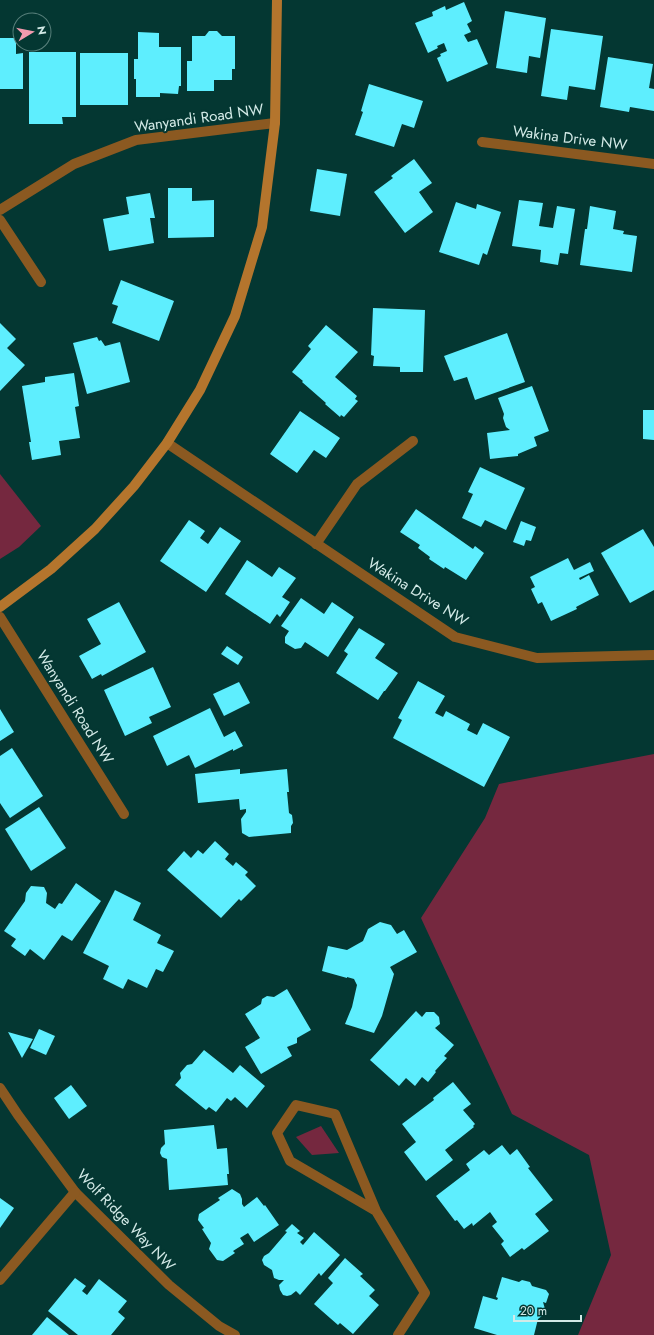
<svg xmlns="http://www.w3.org/2000/svg" width="654" height="1335" viewBox="0 0 654 1335" font-family="Jost,sans-serif">
	<rect width="100%" height="100%" fill="#043732"/>
	<g fill="#75283f">
		<path d="M0,474L41,526L19,547L0,559Z"/>
		<path d="M654,754V1335H578L611,1255L589,1155L512,1114L421,918L485,818L499,784Z"/>
		<path d="M321,1126L339,1153L312,1155L296,1137Z"/>
	</g>
	<g fill="#5eeefe">
		<path d="M464,2L472,21L467,24L471,32L464,35L468,42L477,39L488,64L447,82L437,58L441,56L440,54L447,51L444,43L437,46L438,48L428,53L415,23L433,16L432,12L445,6L446,10Z"/>
		<path d="M505,11L546,18L540,58L529,56L527,73L496,68Z"/>
		<path d="M551,29L603,36L595,90L569,86L567,100L541,96Z"/>
		<path d="M209,31H217L222,36H235V69H232V80H214V91H187V61H192V36H205Z"/>
		<path d="M138,32L159,33V47H181V86H179L178,94L160,93V97H136V79H134V59H138Z"/>
		<path d="M0,38H16V54L23,53V89H0Z"/>
		<path d="M29,52H76V117H62L63,124H29Z"/>
		<rect x="80" y="53" width="48" height="52"/>
		<path d="M608,57L653,64L649,88L654,89V111L630,107L629,112L600,107Z"/>
		<path d="M369,84L423,101L414,128L402,124L394,147L355,135L363,112L361,111Z"/>
		<path d="M414,159L432,183L419,192L433,212L405,233L374,192L393,178L391,176Z"/>
		<path d="M317,169L347,174L340,216L310,211Z"/>
		<path d="M168,188H192V201L214,200V237L168,238Z"/>
		<path d="M150,193L155,218H150L154,243L109,251L103,219L129,214L126,197Z"/>
		<path d="M519,200L543,203L539,226L553,228L557,206L575,209L568,254L560,253L558,265L540,262L541,250L512,246Z"/>
		<path d="M456,202L476,209L477,204L501,212L487,255L483,253L479,265L439,252Z"/>
		<path d="M590,206L616,211L613,229L624,231L623,234L637,236L632,272L580,265L585,229H587Z"/>
		<path d="M121,280L174,301L159,341L112,323L118,306L112,304Z"/>
		<path d="M373,308L425,310L423,372H400V367L373,366L374,356L371,355Z"/>
		<path d="M0,323L16,339L7,348L25,365L0,391Z"/>
		<path d="M326,325L358,352L335,377L357,396L355,399L358,401L344,417L341,415L340,417L325,404L326,403L302,382L303,381L292,372L311,349L308,346Z"/>
		<path d="M507,333L525,382L475,400L467,377L454,381L444,356Z"/>
		<path d="M97,337L99,341L101,340L105,346L120,342L130,382L87,394L73,343Z"/>
		<path d="M74,373L79,406L75,407L80,438L59,441L61,455L32,460L29,442H31L22,386L45,382V377Z"/>
		<path d="M532,386L549,431L534,437L537,446L518,454V456L490,459L487,433L510,430L506,427L503,418L504,414L498,398Z"/>
		<path d="M643,410H654V440L643,439Z"/>
		<path d="M300,411L340,438L326,458L314,450L297,473L270,454Z"/>
		<path d="M480,467L525,488L506,530L485,520L481,527L462,518L473,494L468,492Z"/>
		<path d="M416,509L473,549L475,546L484,553L466,580L445,567L444,569L429,559L430,557L418,548L420,545L400,532Z"/>
		<path d="M189,520L205,531L200,538L208,544L220,527L241,541L206,592L160,561Z"/>
		<path d="M521,521L536,527L531,541L526,540L524,546L513,542Z"/>
		<path d="M643,529L654,547V590L630,603L601,553Z"/>
		<path d="M568,558L574,570L590,562L594,571L579,578L580,580L589,575L599,595L576,607L577,609L551,621L542,602L538,604L531,589L535,587L530,577Z"/>
		<path d="M247,560L272,577L279,567L296,578L282,597L290,602L280,617L277,614L270,624L225,594Z"/>
		<path d="M301,598L324,614L332,602L354,617L328,657L305,642L301,648L295,649L285,643V637L289,631L281,626Z"/>
		<path d="M119,602L146,652L102,676L101,674L92,679L79,656L101,644L87,619Z"/>
		<path d="M359,628L385,644L375,658L398,673L385,691H384L378,700L336,673L348,654L344,651Z"/>
		<path d="M227,646L243,657L238,665L221,654Z"/>
		<path d="M153,667L171,707L149,717L152,723L125,736L104,690Z"/>
		<path d="M418,681L445,696L435,713L443,717L446,711L470,724L467,730L477,735L483,723L510,737L484,787L393,738L402,720L398,718Z"/>
		<path d="M239,682L250,703L224,716L213,694Z"/>
		<path d="M210,708L224,737L235,731L243,746L233,751V749L195,768L189,755L167,766L153,736Z"/>
		<path d="M0,709L14,732L0,741Z"/>
		<path d="M12,748L43,796L10,818L0,803V756Z"/>
		<path d="M240,769V774L287,769L289,792H287L289,813L292,815L293,823L291,826V833L249,837L242,833L241,819L246,812V809L240,810L239,799L198,803L195,774Z"/>
		<path d="M39,807L66,848L31,871L5,829Z"/>
		<path d="M215,841L229,854L225,859L233,866L236,862L248,872L245,875L256,886L241,901L239,899L221,918L167,870L184,851L191,858L198,850L203,854Z"/>
		<path d="M76,883L101,901L72,941L62,935L44,960L30,949L25,956L11,946L16,939L4,931L25,901L26,893L31,886L44,887L47,893L46,903L55,909L59,903L62,904Z"/>
		<path d="M115,890L141,903L133,920L161,935L157,943L174,951L163,972L156,969L147,988L128,979L123,989L103,979L109,966L83,953Z"/>
		<path d="M380,922L391,925L397,934L404,930L417,952L390,967L394,974L382,1016L374,1033L345,1024L352,1007L357,985L354,979L347,977V978L322,971L328,946L347,950L363,941L368,929Z"/>
		<path d="M287,989L311,1030L297,1038V1043L287,1047L292,1056L261,1074L245,1047L260,1038L245,1014L261,1004L262,999L267,996L274,997Z"/>
		<path d="M416,1011L422,1017L426,1012H434L439,1017L440,1024L435,1028L454,1045L444,1056L447,1058L435,1071L436,1072L428,1082L422,1077L415,1086L406,1078L399,1086L370,1060Z"/>
		<path d="M39,1029L55,1036L46,1055L30,1048Z"/>
		<path d="M8,1032L33,1039L22,1058Z"/>
		<path d="M204,1050L233,1073L240,1065L265,1086L247,1108L235,1097L231,1101L227,1098L216,1112L209,1107L206,1110L175,1085L181,1078L180,1073L187,1065L192,1064Z"/>
		<path d="M453,1082L471,1104L463,1110L475,1124L473,1126L474,1127L445,1150L453,1160L426,1181L404,1152L416,1142L402,1124L434,1100L433,1098Z"/>
		<path d="M71,1085L87,1106L69,1119L54,1098Z"/>
		<path d="M214,1125L217,1149L227,1148L229,1174H227L228,1185L169,1190L167,1159L162,1157L160,1153L161,1148L165,1144L164,1130Z"/>
		<path d="M502,1145L510,1155L517,1149L530,1167L528,1168L553,1200L535,1214L549,1231L524,1250L522,1248L510,1257L501,1244L504,1241L492,1226L497,1222L490,1212L473,1226L472,1223L464,1229L457,1220L455,1221L436,1196L470,1170L466,1164L484,1150L489,1155Z"/>
		<path d="M232,1189L240,1194L242,1199V1204L244,1207L257,1197L264,1206L265,1205L279,1225L254,1242L248,1233L240,1238L244,1244L233,1251L235,1253L223,1261L217,1260L209,1249L211,1243L202,1229L204,1228L198,1220L199,1214L220,1200L218,1198Z"/>
		<path d="M0,1198L14,1208L0,1228Z"/>
		<path d="M292,1224L300,1231L297,1233L304,1238L300,1242L303,1245L314,1232L340,1255L321,1276L319,1273L300,1295L296,1291L291,1295L287,1296L283,1295L280,1290L279,1285L284,1280H279L274,1278L272,1270L264,1265L262,1260L264,1256L269,1253L287,1232L285,1231Z"/>
		<path d="M345,1258L363,1274L360,1276L375,1290L369,1296L379,1305L353,1334L340,1323L338,1325L314,1304L333,1283L328,1278Z"/>
		<path d="M502,1277L519,1282L522,1280L530,1282L532,1286L546,1290L549,1294L546,1303L543,1302L545,1309L543,1315L538,1319L534,1335H497L474,1328L483,1296L497,1300L498,1298L496,1297Z"/>
		<path d="M75,1278L86,1286L82,1291L87,1295L99,1279L127,1301L118,1312L125,1318L111,1335H78L48,1311Z"/>
		<path d="M47,1317L69,1335H32Z"/>
	</g>
	<g fill="none" stroke-linecap="round" stroke-linejoin="round">
		<g stroke="#8b5921" stroke-width="10">
			<path d="M482,142L654,164"/>
			<path d="M0,210L74,164L136,140L275,123"/>
			<path d="M0,220L41,282"/>
			<path d="M167,443L455,637L537,658L654,655"/>
			<path d="M316,544L357,484L413,441"/>
			<path d="M0,617L124,814"/>
			<path d="M0,1088L18,1115L75,1192L169,1285L219,1326L235,1335"/>
			<path d="M376,1211L290,1161L277,1133L296,1105L335,1114L376,1211L425,1293L398,1335"/>
			<path d="M0,1280L75,1192"/>
		</g>
		<path stroke="#b4752d" stroke-width="10" d="M0,607L51,569L95,529L134,486L167,443L200,390L235,316L262,227L275,123L277,0"/>
	</g>
	<g text-anchor="middle" stroke-width="4" stroke-linejoin="round" paint-order="stroke">
		<g font-size="15" fill="#d3eae7" stroke="#043732">
			<text transform="translate(199 118) rotate(-8)" y="5">Wanyandi Road NW</text>
			<text transform="translate(570 138) rotate(7)" y="5">Wakina Drive NW</text>
			<text transform="translate(418 592) rotate(32)" y="5">Wakina Drive NW</text>
			<text transform="translate(75 707) rotate(58)" y="5">Wanyandi Road NW</text>
			<text transform="translate(126 1220) rotate(46)" y="5">Wolf Ridge Way NW</text>
		</g>
	</g>
	<g transform="translate(32 32) rotate(80)"><circle r="19" fill="#043732" stroke="#577f7a"/>
	<path d="M0-3L7 15L0 10L-7 15Z" fill="#f29aae"/>
	<text y="-6" font-size="11" font-weight="bold" text-anchor="middle" fill="#d3eae7">N</text>
	</g>
	<path d="M514 1315v6h67v-6" fill="none" stroke="#d3eae7" stroke-width="2"/>
	<text x="520" y="1315" font-size="12" fill="#d3eae7" stroke="#043732" stroke-width="3" paint-order="stroke">20 m</text>
</svg>
